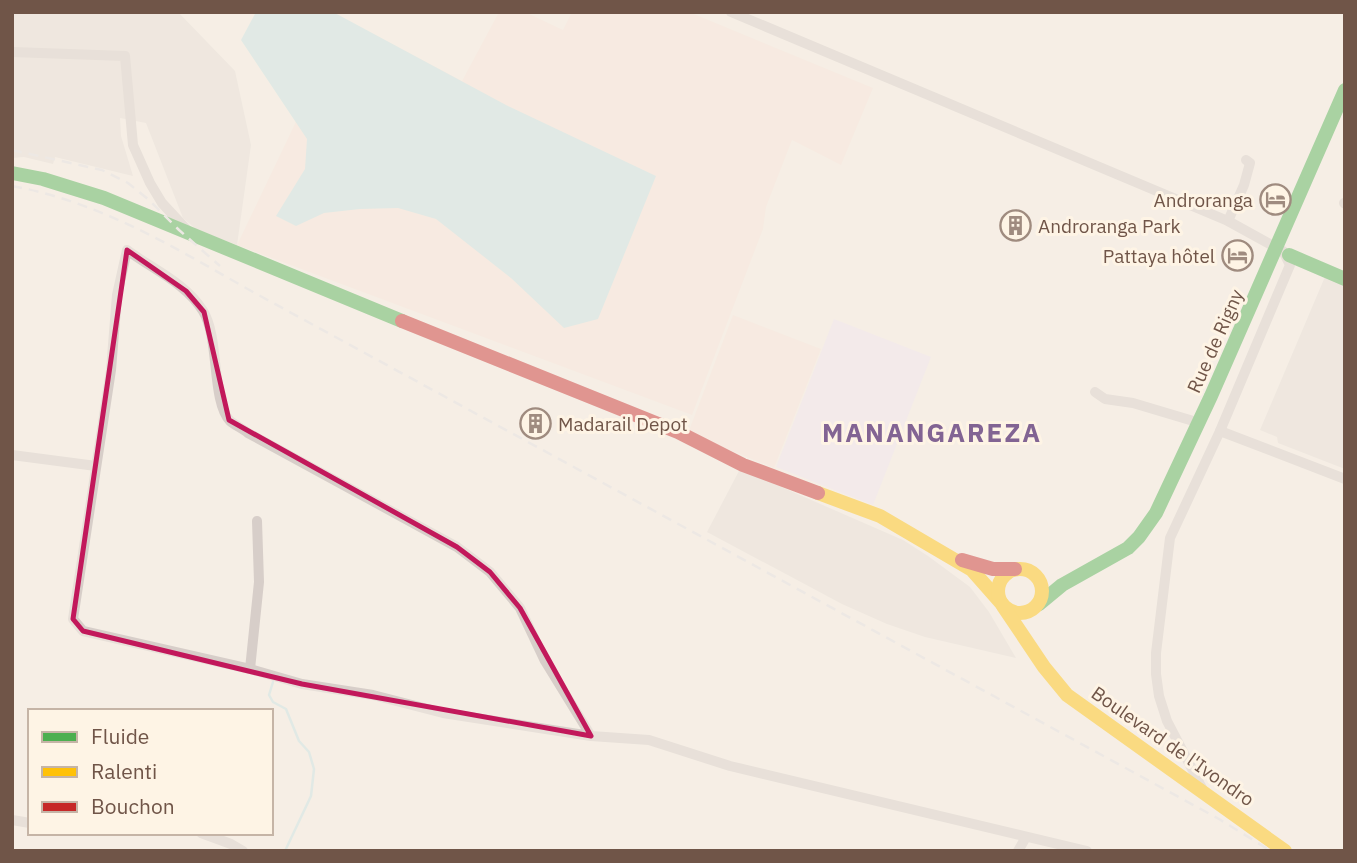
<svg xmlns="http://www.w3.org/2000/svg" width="1357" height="863" viewBox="0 0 1357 863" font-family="'IBM Plex Sans',sans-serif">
	<rect width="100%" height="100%" fill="#f5eee5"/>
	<g fill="#f8e5db">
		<path d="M499,12H525L563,30L572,12H689L873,88L841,165L792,140L766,207L763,229L692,415L237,245L345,19L462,81Z"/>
		<path d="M733,315L821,349L774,468L688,433Z"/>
	</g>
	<g fill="#e6ded7">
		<path d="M12,12H178L235,71L251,145L237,245L197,230L183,218L146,123L120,118L121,136L133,176L55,157L53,164L24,157L12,158Z"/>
		<path d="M1327,272L1345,280V469L1278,443L1277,437L1260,430Z"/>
		<path d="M740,469L903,540L928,556L970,587L989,612L1016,658L925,637L887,624L842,604L707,532Z"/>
	</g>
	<path fill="#f0e4ef" d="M834,319L931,357L873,505L776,467Z"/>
	<path fill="#c8e3e4" d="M256,12H333L506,105L656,176L598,319L564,328L511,278L436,219L398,208L360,209L324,213L296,226L276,216L305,169L307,139L241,40Z"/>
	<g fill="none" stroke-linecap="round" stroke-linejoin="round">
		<path stroke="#c8e3e4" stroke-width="2.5" d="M273,682L269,695L273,702L286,709L299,741L309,752L314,769L311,796L285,851"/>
		<g stroke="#d7cec9" stroke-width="10">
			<path d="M731,12L1228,221L1277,248"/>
			<path d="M12,52L125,56L133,145L150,183L162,203L187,230"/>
			<path d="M1344,203L1345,204"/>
			<path d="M1228,221L1244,185L1250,163L1246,160"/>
			<path d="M1095,392L1105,399L1133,403L1200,423"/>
			<path d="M1220,431L1345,479"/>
			<path d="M12,455L96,466"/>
			<path d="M250,669L259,582L257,521"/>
			<path d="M591,736L545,661L520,608L490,572L457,547L248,433C243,429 235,425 230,421C211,401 220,338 203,311C186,283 152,269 127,250L117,295L111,370L73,619L83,631L250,669L302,684L373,695L443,713L591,736L649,740L730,766L1087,851"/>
			<path d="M1202,788L1167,721L1159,696L1156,674V653L1170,538L1220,431L1290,265L1283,251"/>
			<path d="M12,820L30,823"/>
			<path d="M201,833L231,844L243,851"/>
			<path d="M1018,851L1026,837"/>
		</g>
		<g stroke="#4caf50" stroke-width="14">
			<path d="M12,173L43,179L104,198L402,321"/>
			<path d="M1289,255L1345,279"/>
			<path d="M1039,604L1062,585L1128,548L1139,537L1156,513L1211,396L1345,90"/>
		</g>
		<g stroke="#ffc107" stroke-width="14">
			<path d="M818,493L880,516L972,570L1002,604"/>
			<circle cx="1020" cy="591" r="22"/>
			<path d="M1003,606L1044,667L1067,695L1285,851"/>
		</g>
		<g stroke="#c62828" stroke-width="14">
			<path d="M402,321L678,432L743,465L818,493"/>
			<path d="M962,560L993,569H1015"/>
		</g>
		<g stroke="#e3e0e2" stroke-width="2.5" stroke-dasharray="10 7" stroke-linecap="butt">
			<path d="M12,150L102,170L128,183L149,200L179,230L220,266"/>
			<path d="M12,186C101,202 175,248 253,292L1219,819L1271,851"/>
		</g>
	</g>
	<path d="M0 0H1357V863H0ZM127,250L186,291L204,312L229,420L457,547L490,572L520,608L591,736L302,684L83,631L73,619Z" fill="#f5eee5" fill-opacity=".55" fill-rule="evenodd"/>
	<path fill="none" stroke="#c2185b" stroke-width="5" stroke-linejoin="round" d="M127,250L186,291L204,312L229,420L457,547L490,572L520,608L591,736L302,684L83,631L73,619Z"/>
	<defs>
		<symbol id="hotel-ring" viewBox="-11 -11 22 22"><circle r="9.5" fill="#fef4e5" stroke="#9f8b7f" stroke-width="1.5"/><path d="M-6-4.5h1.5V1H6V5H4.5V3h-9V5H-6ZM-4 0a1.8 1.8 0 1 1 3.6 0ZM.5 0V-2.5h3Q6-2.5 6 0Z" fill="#9f8b7f"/></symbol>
		<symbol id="building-ring" viewBox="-11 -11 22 22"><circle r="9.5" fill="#fef4e5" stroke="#9f8b7f" stroke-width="1.5"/><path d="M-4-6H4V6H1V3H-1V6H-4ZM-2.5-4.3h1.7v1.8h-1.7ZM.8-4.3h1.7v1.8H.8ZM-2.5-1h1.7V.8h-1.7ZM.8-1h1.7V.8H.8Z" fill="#9f8b7f"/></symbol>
	</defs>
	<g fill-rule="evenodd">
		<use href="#hotel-ring" x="1258" y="182" width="35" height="35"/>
		<use href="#building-ring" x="998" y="208" width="35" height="35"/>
		<use href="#hotel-ring" x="1220" y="238" width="35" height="35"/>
		<use href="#building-ring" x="518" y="406" width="35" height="35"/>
	</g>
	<g text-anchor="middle" stroke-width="6" stroke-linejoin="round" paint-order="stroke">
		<g font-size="19" fill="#705548" stroke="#fef4e5" text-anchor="end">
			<text x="1253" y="207">Androranga</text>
			<text x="1038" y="233" text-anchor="start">Androranga Park</text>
			<text x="1215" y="263">Pattaya hôtel</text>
			<text x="558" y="431" text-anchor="start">Madarail Depot</text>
		</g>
		<g font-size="19" fill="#705548" stroke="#fef4e5">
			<text transform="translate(1215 341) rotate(-66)" y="7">Rue de Rigny</text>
			<text transform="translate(1173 746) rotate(35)" y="7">Boulevard de l'Ivondro</text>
		</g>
		<g font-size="26" font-weight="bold" letter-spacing="2" fill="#826493" stroke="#fef4e5">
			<text x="932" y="442">MANANGAREZA</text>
		</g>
	</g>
	<rect width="1357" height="863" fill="none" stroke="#705548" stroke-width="28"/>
	<rect x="28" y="709" width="245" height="126" fill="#fef4e5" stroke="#c5b4a6" stroke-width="2"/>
	<rect x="42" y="732" width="35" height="10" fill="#4caf50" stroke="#c5b4a6" stroke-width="2"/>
	<text x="91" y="744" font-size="21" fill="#705548">Fluide</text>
	<rect x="42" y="767" width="35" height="10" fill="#ffc107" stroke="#c5b4a6" stroke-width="2"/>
	<text x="91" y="779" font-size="21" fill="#705548">Ralenti</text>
	<rect x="42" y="802" width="35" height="10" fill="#c62828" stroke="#c5b4a6" stroke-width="2"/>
	<text x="91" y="814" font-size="21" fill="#705548">Bouchon</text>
</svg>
